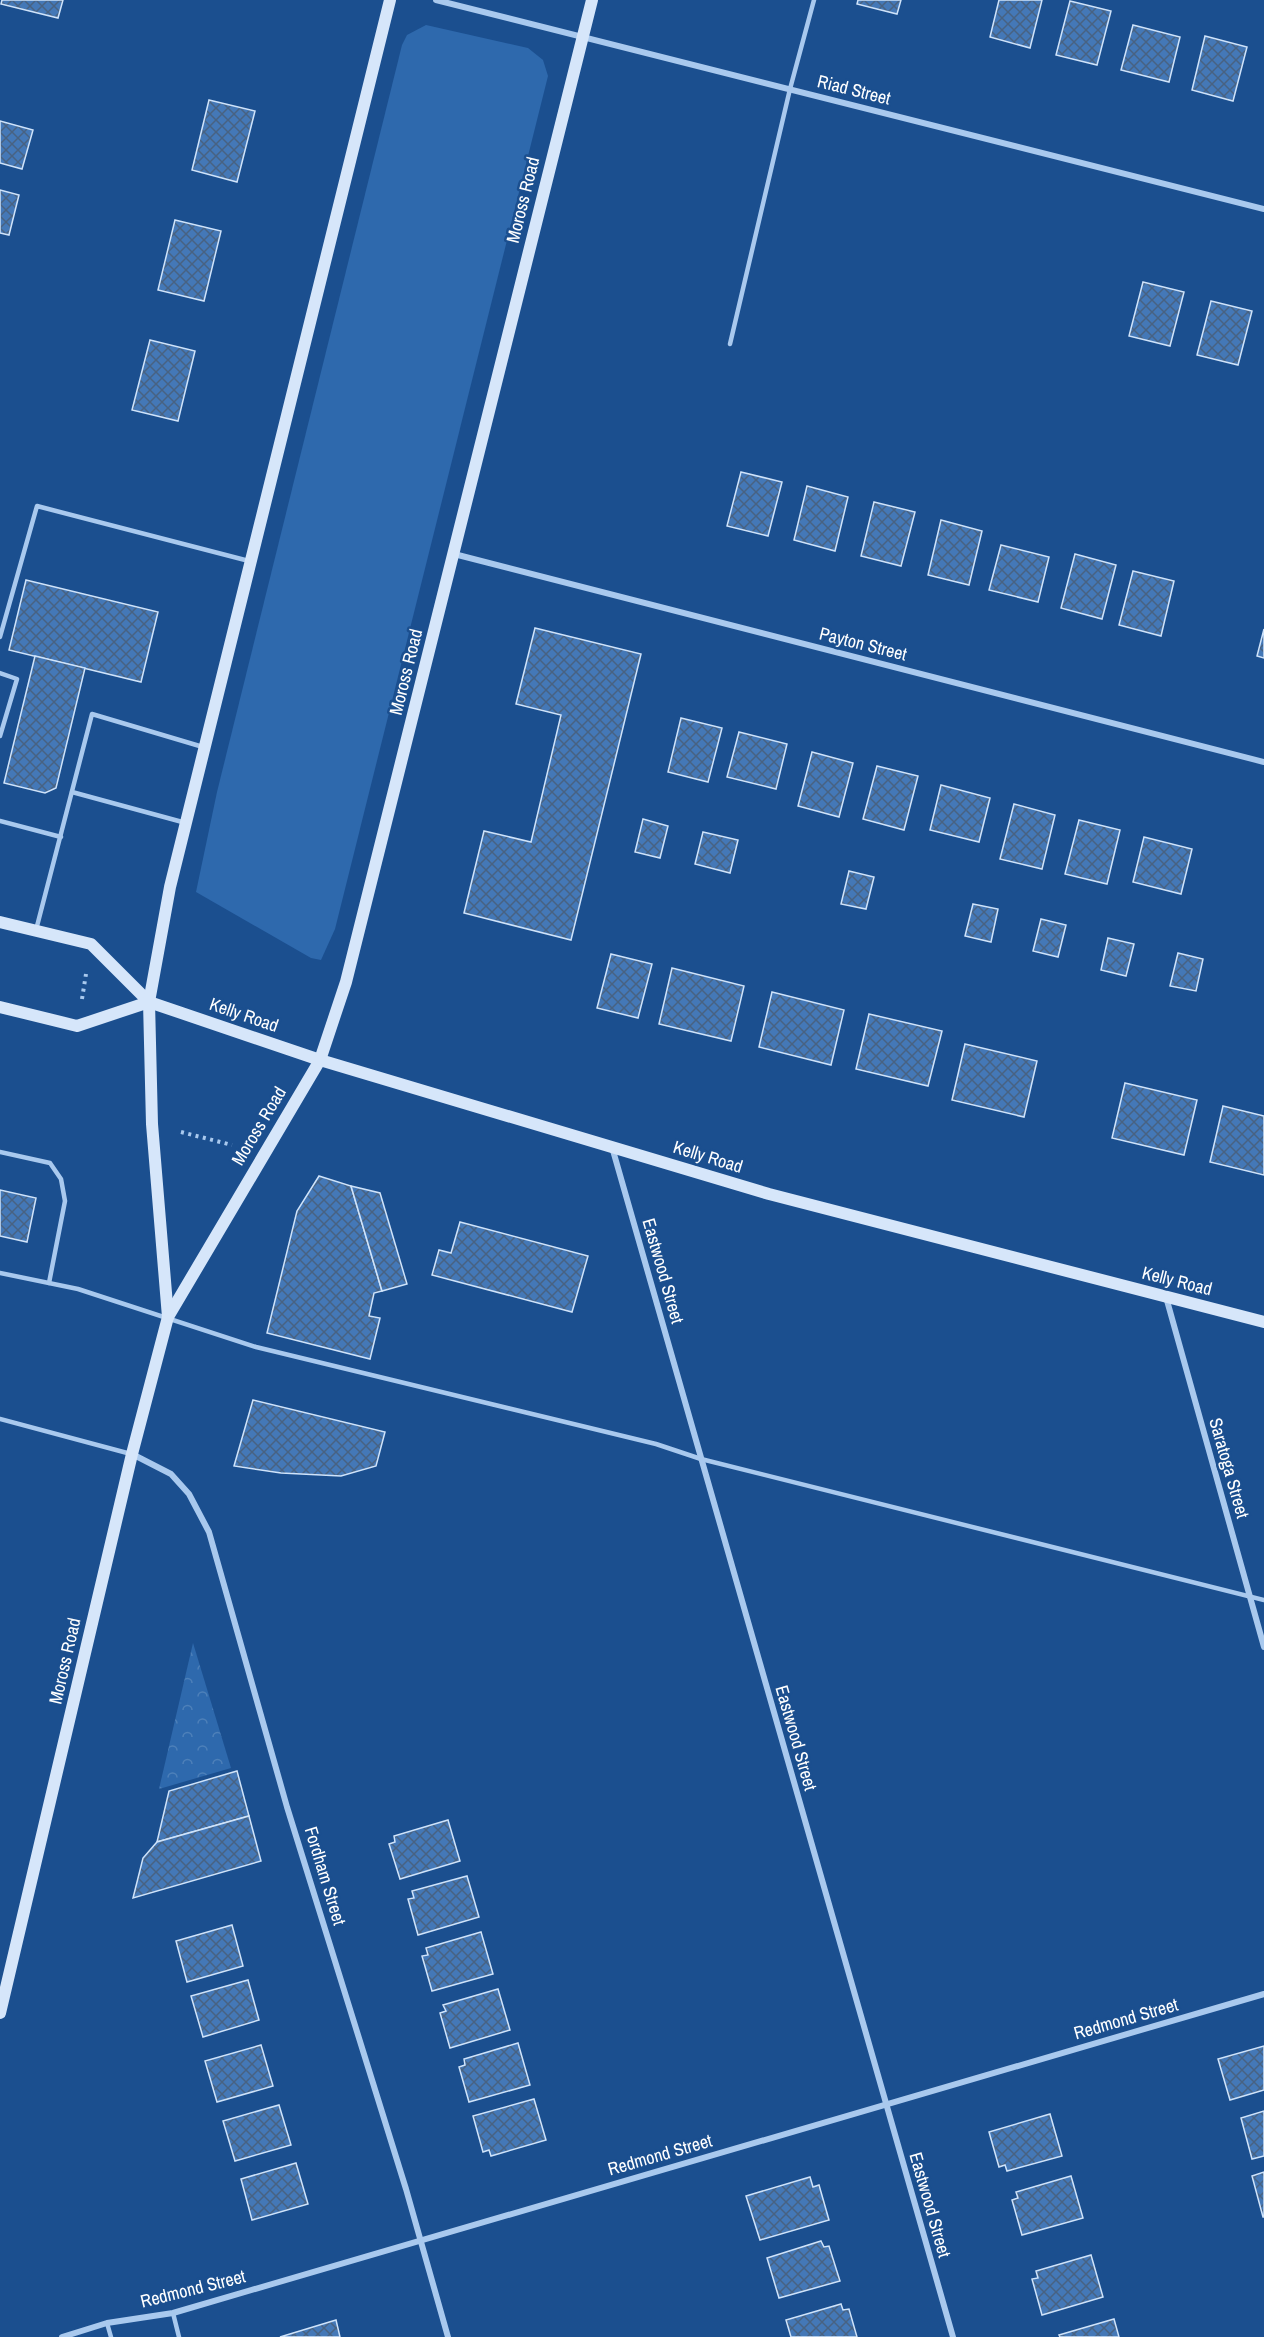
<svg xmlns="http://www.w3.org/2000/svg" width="1264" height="2337" viewBox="0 0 1264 2337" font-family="'Archivo Narrow',sans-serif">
	<defs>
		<pattern id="forest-crowns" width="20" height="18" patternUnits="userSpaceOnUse" patternTransform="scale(1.5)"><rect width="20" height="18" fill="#2e69ad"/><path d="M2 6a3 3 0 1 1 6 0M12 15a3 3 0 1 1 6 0" fill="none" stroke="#4d80b9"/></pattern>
		<pattern id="building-cross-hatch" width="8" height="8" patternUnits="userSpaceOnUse" patternTransform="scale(1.5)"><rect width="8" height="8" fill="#4478b7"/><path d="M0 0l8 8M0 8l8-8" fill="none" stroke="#486282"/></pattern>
	</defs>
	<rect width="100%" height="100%" fill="#1b4f8f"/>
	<path fill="#2e69ad" d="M426,25L528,48L543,60L548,76L335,929L321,960L311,958L196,892L217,792L402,45L407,35Z"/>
	<path fill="url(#forest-crowns)" d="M193,1643L231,1768L159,1789Z"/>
	<g fill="url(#building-cross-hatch)" stroke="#cfe3fa" stroke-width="1.5">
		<path d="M2,0H63L58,18L1,4Z"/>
		<path d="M858,0H901L897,14L857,4Z"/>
		<path d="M999,0H1042L1030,48L990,37Z"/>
		<path d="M1070,1L1111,11L1097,65L1056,55Z"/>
		<path d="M1133,25L1180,37L1169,82L1121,70Z"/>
		<path d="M1205,36L1247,47L1233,101L1192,90Z"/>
		<path d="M209,100L255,111L237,182L192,170Z"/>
		<path d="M0,121L33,130L22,169L0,163Z"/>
		<path d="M0,190L19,195L9,235L0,233Z"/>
		<path d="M175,220L221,231L204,301L158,290Z"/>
		<path d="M1143,282L1184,292L1170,346L1129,336Z"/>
		<path d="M1211,301L1252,311L1238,365L1197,355Z"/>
		<path d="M150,340L195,351L178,421L132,410Z"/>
		<path d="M741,472L782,482L768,536L727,526Z"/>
		<path d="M807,486L848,497L835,551L794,540Z"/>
		<path d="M874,502L915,512L901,566L861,556Z"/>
		<path d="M941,520L982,531L969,585L928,575Z"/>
		<path d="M1001,545L1049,557L1038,602L989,590Z"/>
		<path d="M1075,554L1116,565L1102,619L1061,608Z"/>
		<path d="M1133,571L1174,581L1161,636L1119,625Z"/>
		<path d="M26,580L158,612L141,682L9,650Z"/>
		<path d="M535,628L641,654L571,940L464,913L484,831L531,842L561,715L516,704Z"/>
		<path d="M1264,629V658L1257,656Z"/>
		<path d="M35,656L85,668L56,788L45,793L4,783Z"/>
		<path d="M681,718L722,728L708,782L668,772Z"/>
		<path d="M739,732L787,744L776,789L727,777Z"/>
		<path d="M812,752L853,763L839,817L798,806Z"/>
		<path d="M877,766L918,776L904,830L863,819Z"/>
		<path d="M941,785L990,798L979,842L930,830Z"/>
		<path d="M1014,804L1055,815L1042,869L1000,859Z"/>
		<path d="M643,819L668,826L660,858L635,852Z"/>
		<path d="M1079,820L1120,830L1107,884L1065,874Z"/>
		<path d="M703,832L738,840L730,873L695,864Z"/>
		<path d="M1144,837L1192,849L1181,894L1133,882Z"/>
		<path d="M849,871L874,877L866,909L841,904Z"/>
		<path d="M973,904L998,909L991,942L965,936Z"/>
		<path d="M1041,919L1066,925L1058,957L1033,951Z"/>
		<path d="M1108,938L1134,944L1126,976L1101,970Z"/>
		<path d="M1178,953L1203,959L1196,991L1170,986Z"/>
		<path d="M611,954L652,964L638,1018L597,1008Z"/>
		<path d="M672,968L744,986L731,1041L659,1024Z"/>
		<path d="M772,992L844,1010L831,1065L759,1047Z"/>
		<path d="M869,1014L942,1031L928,1086L856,1069Z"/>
		<path d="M965,1044L1037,1061L1024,1117L952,1100Z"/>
		<path d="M1125,1083L1197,1100L1184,1155L1112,1138Z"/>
		<path d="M1223,1106L1264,1116V1175L1210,1162Z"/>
		<path d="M319,1176L351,1186L382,1291L374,1293L369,1316L380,1318L370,1359L267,1333L297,1211Z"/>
		<path d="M351,1186L380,1193L407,1284L382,1291Z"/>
		<path d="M0,1190L36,1198L27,1242L0,1236Z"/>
		<path d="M460,1222L588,1256L572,1312L432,1275L439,1250L451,1253Z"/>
		<path d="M253,1400L385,1432L376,1466L341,1476L281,1473L234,1466Z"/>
		<path d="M237,1771L249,1816L157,1842L169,1791Z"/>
		<path d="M249,1816L261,1861L133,1898L143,1858L157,1842Z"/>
		<path d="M448,1820L460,1861L400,1879L389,1844L395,1842L394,1836Z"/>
		<path d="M467,1876L479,1917L418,1935L408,1899L414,1898L412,1891Z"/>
		<path d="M232,1925L243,1966L187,1982L176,1941Z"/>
		<path d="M481,1932L493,1974L432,1991L422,1956L428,1955L426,1948Z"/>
		<path d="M248,1980L259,2020L203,2037L191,1996Z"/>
		<path d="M498,1989L510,2030L450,2048L440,2013L446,2011L443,2005Z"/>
		<path d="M518,2043L530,2085L469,2102L459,2067L465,2065L464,2059Z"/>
		<path d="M261,2045L273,2086L217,2102L205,2061Z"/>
		<path d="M1264,2046V2090L1230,2100L1218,2059Z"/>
		<path d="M534,2099L546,2140L491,2156L489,2150L483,2152L473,2116Z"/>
		<path d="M279,2105L291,2145L235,2161L223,2121Z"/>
		<path d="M1264,2111V2156L1252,2159L1241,2118Z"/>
		<path d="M1050,2114L1062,2156L1007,2171L1005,2165L999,2167L989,2132Z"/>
		<path d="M296,2163L308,2204L252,2220L241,2179Z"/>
		<path d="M1264,2172V2217H1263L1252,2176Z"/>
		<path d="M1071,2176L1083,2218L1022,2235L1012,2200L1018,2198L1016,2192Z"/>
		<path d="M810,2177L813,2187L819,2185L829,2220L760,2240L746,2196Z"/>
		<path d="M821,2241L824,2247L829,2246L840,2281L779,2298L767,2258Z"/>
		<path d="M1091,2255L1103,2297L1042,2315L1032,2279L1038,2278L1036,2271Z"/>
		<path d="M841,2304L843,2310L849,2309L857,2337H791L786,2320Z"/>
		<path d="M1114,2319L1119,2337H1060L1059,2335Z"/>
		<path d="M336,2320L340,2337H280Z"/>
	</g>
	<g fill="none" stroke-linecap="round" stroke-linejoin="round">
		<g stroke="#a9c9ee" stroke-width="4" stroke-dasharray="3 4.5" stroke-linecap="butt">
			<path d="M82,999L86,974"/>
			<path d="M181,1132L232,1145"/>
		</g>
		<g stroke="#a9c9ee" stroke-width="4.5">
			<path d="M730,344L790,89L814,0"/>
			<path d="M0,637L37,506L249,561"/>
			<path d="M0,673L17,679L0,736"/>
			<path d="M72,792L186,823"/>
			<path d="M0,821L61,837"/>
			<path d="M36,930L92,714L203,747"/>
			<path d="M0,1152L50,1163L61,1179L65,1201L49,1283"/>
			<path d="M0,1273L78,1289L256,1347L656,1444L701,1459L1264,1600"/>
			<path d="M0,1419L131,1454"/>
			<path d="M173,2313L179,2337"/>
			<path d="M107,2323L111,2337"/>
		</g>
		<g stroke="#a9c9ee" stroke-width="6">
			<path d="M436,0L1264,209"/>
			<path d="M454,554L1264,762"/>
			<path d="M612,1147L953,2337"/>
			<path d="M1166,1297L1264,1647"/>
			<path d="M132,1454L171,1474L189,1494L209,1532L287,1807L406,2189L448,2337"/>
			<path d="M62,2337L107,2323L173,2313L1264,1994"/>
		</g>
		<g stroke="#d6e6fa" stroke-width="12">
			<path d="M0,922L91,944L149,1002L320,1060L769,1194L1264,1322"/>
			<path d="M0,1007L77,1026L149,1002"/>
			<path d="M168,1317L152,1124L149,1002L170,887L390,0"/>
			<path d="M0,2013L132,1454L168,1317L320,1060L346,982L592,0"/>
		</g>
	</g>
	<g text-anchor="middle" stroke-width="5" stroke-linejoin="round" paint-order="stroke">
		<g font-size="18" fill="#fff" stroke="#1b4f8f">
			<text transform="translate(854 90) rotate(14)" y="6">Riad Street</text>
			<text transform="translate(523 200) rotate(-76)" y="6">Moross Road</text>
			<text transform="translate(863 644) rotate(14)" y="6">Payton Street</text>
			<text transform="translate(406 672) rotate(-76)" y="6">Moross Road</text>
			<text transform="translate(244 1015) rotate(19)" y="6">Kelly Road</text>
			<text transform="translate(259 1126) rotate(-59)" y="6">Moross Road</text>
			<text transform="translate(708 1157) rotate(17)" y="6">Kelly Road</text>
			<text transform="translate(663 1271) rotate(74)" y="6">Eastwood Street</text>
			<text transform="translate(1177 1281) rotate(14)" y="6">Kelly Road</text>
			<text transform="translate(1229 1468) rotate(74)" y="6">Saratoga Street</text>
			<text transform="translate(65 1661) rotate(-77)" y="6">Moross Road</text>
			<text transform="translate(796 1738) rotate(74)" y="6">Eastwood Street</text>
			<text transform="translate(325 1876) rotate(73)" y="6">Fordham Street</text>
			<text transform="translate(1126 2019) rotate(-16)" y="6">Redmond Street</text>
			<text transform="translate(660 2155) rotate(-16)" y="6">Redmond Street</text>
			<text transform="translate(930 2205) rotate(74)" y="6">Eastwood Street</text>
			<text transform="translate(193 2289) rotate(-14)" y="6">Redmond Street</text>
		</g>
	</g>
</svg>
